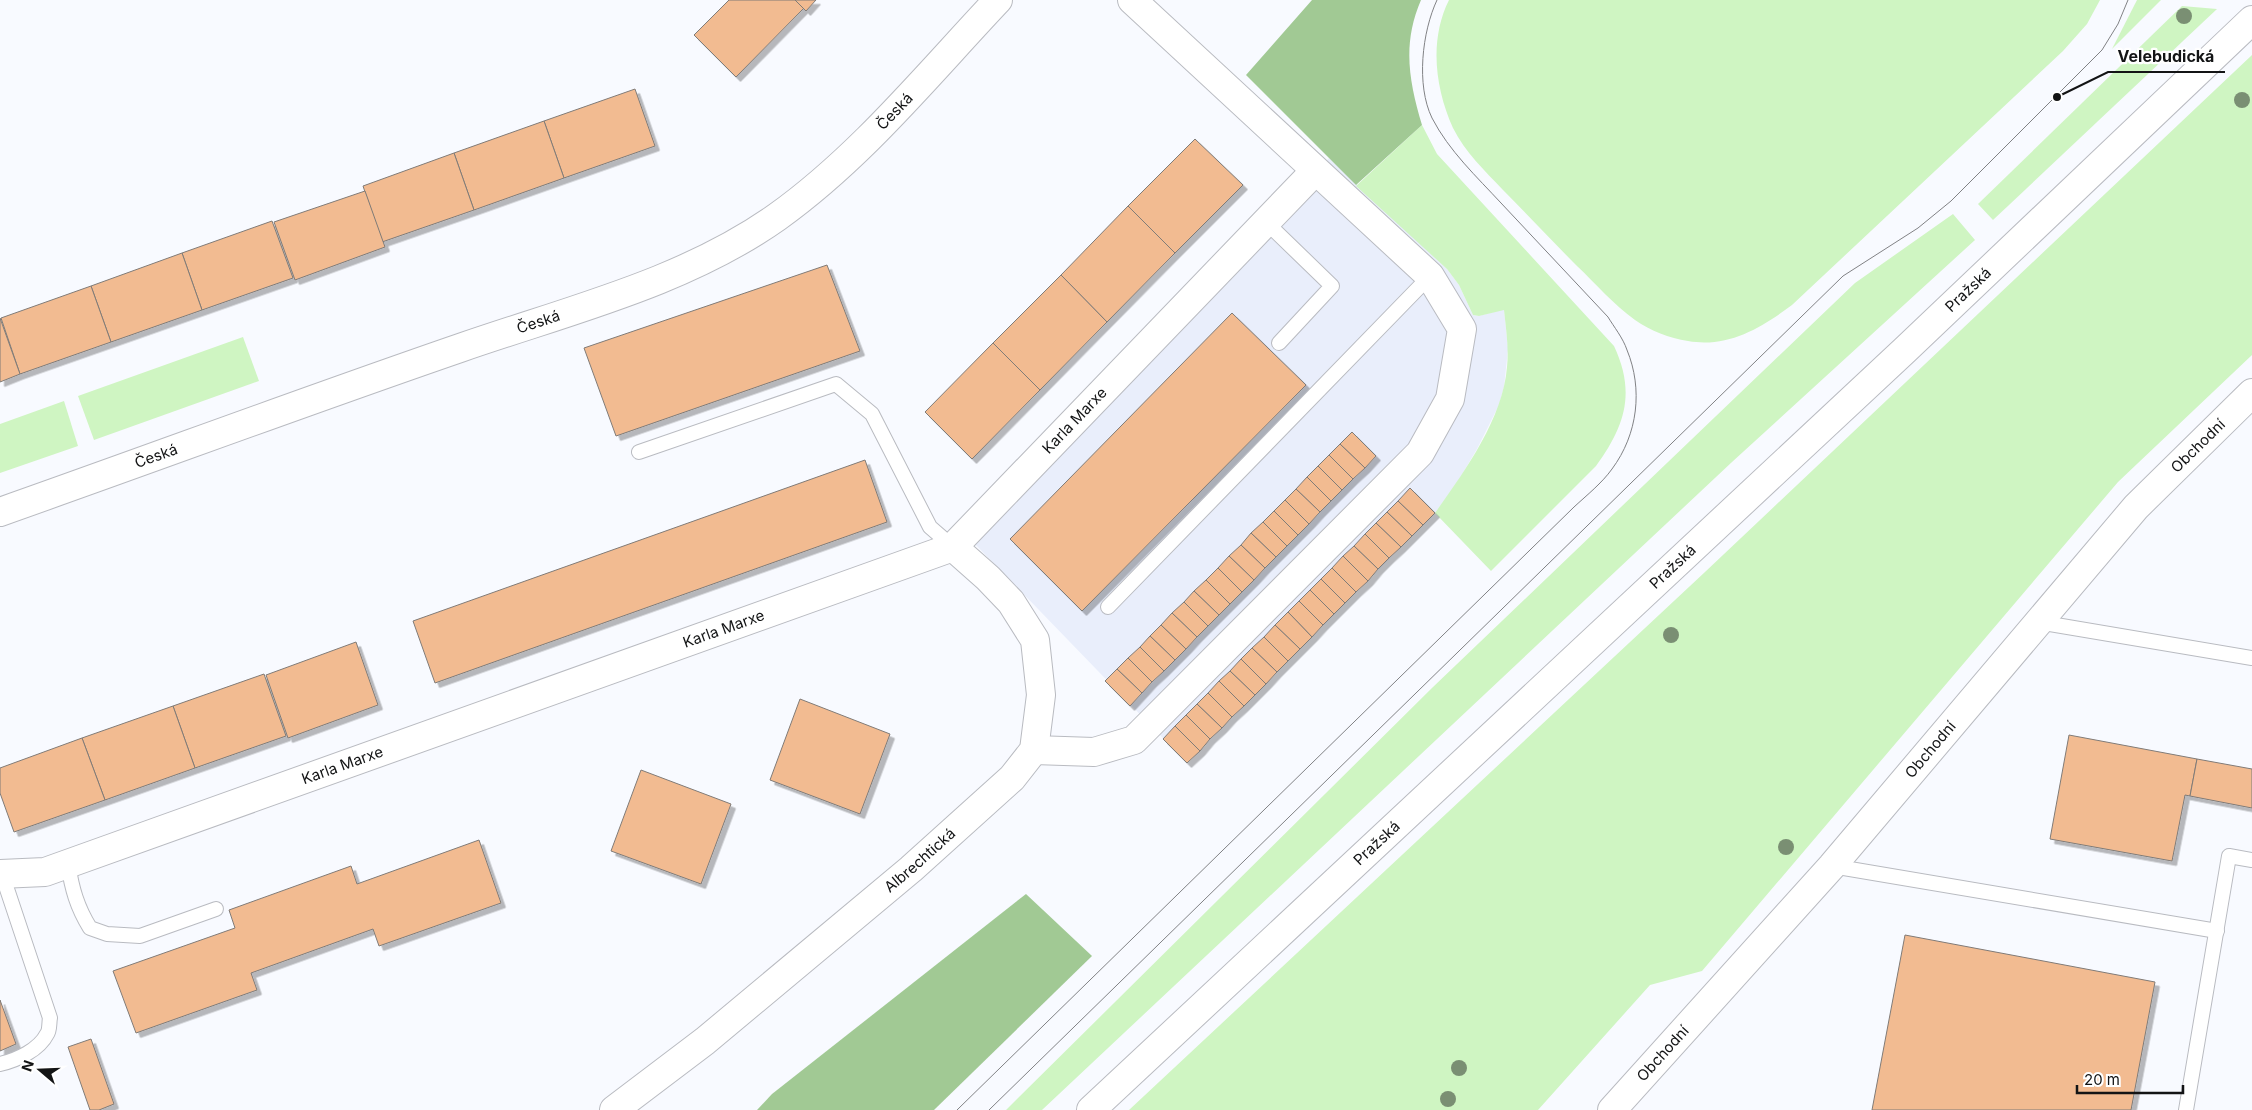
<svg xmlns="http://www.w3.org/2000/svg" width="2252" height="1110" viewBox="0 0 2252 1110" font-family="Inter,sans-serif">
	<defs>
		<filter id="shadow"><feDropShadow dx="4.5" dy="4.5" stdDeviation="0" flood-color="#0004"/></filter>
	</defs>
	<rect width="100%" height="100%" fill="#f8faff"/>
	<path fill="#e9eefb" d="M1329,158L1447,269L1459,285L1473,315L1479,316L1504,309L1508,349L1504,387L1499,405L1477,449L1458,481L1435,513L1187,763L975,544Z"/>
	<g fill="#cff5c2">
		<path d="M1449,0H2100L2087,24L2063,51L1792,305C1761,328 1728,348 1688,341C1669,338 1651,331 1635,320C1614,305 1596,284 1577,266C1552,241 1528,215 1503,190C1485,171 1465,152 1453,128C1435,88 1429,40 1449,0Z"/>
		<path d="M2137,0H2161L2112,49Z"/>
		<path d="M2182,6L2217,9L1993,220L1978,204Z"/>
		<path d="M2252,55V355L2118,482L1702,971L1650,985L1538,1110H1129L1705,572Z"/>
		<path d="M1422,125L1437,154L1614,346C1636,393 1625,426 1596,466L1491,571L1435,513C1464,472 1503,419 1507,367C1509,348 1506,329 1504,310L1479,316L1473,315L1459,285L1447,269L1356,186Z"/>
		<path d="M1953,214L1975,240L1732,462L1042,1110H1006L1433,687L1855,283Z"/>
		<path d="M243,337L259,381L94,440L78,396Z"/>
		<path d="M64,401L78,446L0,473V424Z"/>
	</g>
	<g fill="#a1c994">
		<path d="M1312,0H1421C1402,44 1409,81 1422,125L1356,185L1246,75Z"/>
		<path d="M1026,894L1092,956L934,1110H757L772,1094Z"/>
	</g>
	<g fill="#f2bb91" stroke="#807b77" filter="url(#shadow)">
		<path d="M729,0H795L804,8L736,77L694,35Z"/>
		<path d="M795,0H816L806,11Z"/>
		<path d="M635,89L655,146L564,178L544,121Z"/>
		<path d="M544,121L564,178L474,210L454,153Z"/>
		<path d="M1195,139L1243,185L1175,253L1128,206Z"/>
		<path d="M454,153L474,210L382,242L363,186Z"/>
		<path d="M365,191L385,247L295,280L274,222Z"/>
		<path d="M1128,206L1175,253L1107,322L1061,275Z"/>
		<path d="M272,221L293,278L202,310L182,253Z"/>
		<path d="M182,253L202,310L111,342L91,286Z"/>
		<path d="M827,265L860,351L616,436L584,348Z"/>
		<path d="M1061,275L1107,322L1040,390L993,343Z"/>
		<path d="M91,286L111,342L20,374L1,318Z"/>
		<path d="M1232,313L1306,385L1082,611L1010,539Z"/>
		<path d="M0,318L20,374L0,382Z"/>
		<path d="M993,343L1040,390L972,459L925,412Z"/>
		<path d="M1352,432L1376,456L1365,468L1340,444Z"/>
		<path d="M1340,444L1365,468L1353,479L1329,455Z"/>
		<path d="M1329,455L1353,479L1342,490L1318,466Z"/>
		<path d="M865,460L887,522L435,683L413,621Z"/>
		<path d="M1318,466L1342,490L1331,501L1307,477Z"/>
		<path d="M1307,477L1331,501L1320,512L1296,489Z"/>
		<path d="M1410,488L1435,513L1423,525L1398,501Z"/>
		<path d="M1296,489L1320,512L1309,524L1285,500Z"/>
		<path d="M1285,500L1309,524L1298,535L1274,511Z"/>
		<path d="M1398,501L1423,525L1412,536L1387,512Z"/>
		<path d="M1274,511L1298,535L1287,546L1263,522Z"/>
		<path d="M1387,512L1412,536L1401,547L1376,523Z"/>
		<path d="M1263,522L1287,546L1276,557L1251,533Z"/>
		<path d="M1376,523L1401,547L1389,558L1365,534Z"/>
		<path d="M1251,533L1276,557L1265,568L1241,545Z"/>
		<path d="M1365,534L1389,558L1378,569L1354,546Z"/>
		<path d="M1241,545L1265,568L1254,580L1229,556Z"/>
		<path d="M1354,546L1378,569L1368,581L1343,556Z"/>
		<path d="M1229,556L1254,580L1242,592L1218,568Z"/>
		<path d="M1343,556L1368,581L1356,592L1332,568Z"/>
		<path d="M1218,568L1242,592L1230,604L1206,580Z"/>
		<path d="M1332,568L1356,592L1345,603L1321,579Z"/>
		<path d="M1321,579L1345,603L1334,614L1310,590Z"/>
		<path d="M1206,580L1230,604L1219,615L1194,591Z"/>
		<path d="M1310,590L1334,614L1323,625L1299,601Z"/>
		<path d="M1194,591L1219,615L1208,626L1184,602Z"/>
		<path d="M1299,601L1323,625L1312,637L1288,612Z"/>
		<path d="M1184,602L1208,626L1197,637L1172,613Z"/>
		<path d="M1288,612L1312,637L1300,649L1275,625Z"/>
		<path d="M1172,613L1197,637L1186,649L1161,625Z"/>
		<path d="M1161,625L1186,649L1175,660L1150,636Z"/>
		<path d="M1275,625L1300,649L1288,661L1264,637Z"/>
		<path d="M1150,636L1175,660L1164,671L1140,647Z"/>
		<path d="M1264,637L1288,661L1277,672L1252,648Z"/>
		<path d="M356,642L378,705L288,738L266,675Z"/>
		<path d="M1140,647L1164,671L1152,682L1128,658Z"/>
		<path d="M1252,648L1277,672L1266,684L1241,659Z"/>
		<path d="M1128,658L1152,682L1142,693L1117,669Z"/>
		<path d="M1241,659L1266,684L1255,695L1230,671Z"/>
		<path d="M1117,669L1142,693L1130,706L1105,681Z"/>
		<path d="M1230,671L1255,695L1244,706L1219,681Z"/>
		<path d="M264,674L286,736L195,768L173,706Z"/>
		<path d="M1219,681L1244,706L1232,717L1208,693Z"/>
		<path d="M1208,693L1232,717L1222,728L1197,704Z"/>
		<path d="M800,699L890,734L860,814L770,780Z"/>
		<path d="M1197,704L1222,728L1210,739L1186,715Z"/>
		<path d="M173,706L195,768L105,800L82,738Z"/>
		<path d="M1186,715L1210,739L1200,751L1175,726Z"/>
		<path d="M1175,726L1200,751L1187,763L1163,739Z"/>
		<path d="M2069,735L2197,759L2190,796L2185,795L2172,861L2050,839Z"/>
		<path d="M82,738L105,800L14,832L0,793V768Z"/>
		<path d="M2197,759L2252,769V808L2190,796Z"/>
		<path d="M641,770L731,804L701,884L611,851Z"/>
		<path d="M479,840L501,903L379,946L373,929L251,973L257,990L136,1033L113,971L235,928L229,910L351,866L357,884Z"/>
		<path d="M1905,935L2155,982L2131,1110H1872Z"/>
		<path d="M0,1000L16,1044L0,1051Z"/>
		<path d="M91,1039L114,1104L99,1110H90L68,1047Z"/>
	</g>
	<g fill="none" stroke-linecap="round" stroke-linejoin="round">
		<defs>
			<g id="service">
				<path d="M1267,223L1332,286L1279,343"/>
				<path d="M639,452L836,384L872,414L930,527L953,547"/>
				<path d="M1108,607L1430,276"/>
				<path d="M2038,622L2252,658"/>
				<path d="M68,864C72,889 77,907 90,928L107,934L140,936L216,909"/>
				<path d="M1832,866L2217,931"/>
				<path d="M0,1064C17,1060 39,1050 47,1034C50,1030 49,1022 50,1018L2,874"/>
				<path d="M2186,1110L2229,856L2252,860"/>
			</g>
			<g id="minor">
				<path id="s1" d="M0,512C153,458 306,401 460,348C566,311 684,283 777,217C861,157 928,74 998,0"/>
				<path d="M1034,750L1094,752L1134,740L1420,453L1450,399L1462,329L1430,276L1132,0"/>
				<path id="s2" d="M0,874L45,872L953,547L1315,171"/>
				<path id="s3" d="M614,1110L705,1041L911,869L1012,778L1034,750L1041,695L1035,640L1011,602L988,578L953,547"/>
				<path id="s4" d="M1612,1110L1832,866L2136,507L2252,393"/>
			</g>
			<g id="primary">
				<path id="s5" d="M1091,1110L1905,350L2252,20"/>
			</g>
		</defs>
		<use href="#service" stroke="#b9bbc1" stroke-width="16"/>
		<use href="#minor" stroke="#b9bbc1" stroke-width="30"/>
		<use href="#primary" stroke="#b9bbc1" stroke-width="30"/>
		<use href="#service" stroke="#fff" stroke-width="14"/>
		<use href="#minor" stroke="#fff" stroke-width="28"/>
		<use href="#primary" stroke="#fff" stroke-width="28"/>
		<g stroke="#818285" stroke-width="1">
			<path d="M957,1110L1574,507C1587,495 1602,483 1612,469C1638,434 1643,389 1627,350C1623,338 1614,327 1608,317C1572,279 1537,241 1501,203C1477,177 1449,151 1432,118C1416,85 1422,32 1437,0"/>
			<path d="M989,1110L1843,276L1918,228L1951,201L2102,50L2118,24L2128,0"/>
		</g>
	</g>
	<g fill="#7a8f73">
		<circle cx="2184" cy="16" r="8"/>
		<circle cx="2242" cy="100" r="8"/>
		<circle cx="1671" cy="635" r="8"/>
		<circle cx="1786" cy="847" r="8"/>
		<circle cx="1459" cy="1068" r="8"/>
		<circle cx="1448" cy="1099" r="8"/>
	</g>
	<g text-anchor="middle" stroke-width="4.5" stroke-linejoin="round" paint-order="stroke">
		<g font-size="15" fill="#131415" stroke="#fff">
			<text dy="5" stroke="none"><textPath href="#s1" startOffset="991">Česká</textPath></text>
			<text dy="5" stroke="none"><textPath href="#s5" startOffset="1201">Pražská</textPath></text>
			<text dy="5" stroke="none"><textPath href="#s1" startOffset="571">Česká</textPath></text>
			<text dy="5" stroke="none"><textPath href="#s2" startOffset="1185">Karla Marxe</textPath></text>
			<text dy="5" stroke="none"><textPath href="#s4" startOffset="886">Obchodní</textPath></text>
			<text dy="5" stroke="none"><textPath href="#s1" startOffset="166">Česká</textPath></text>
			<text dy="5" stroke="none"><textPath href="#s5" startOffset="796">Pražská</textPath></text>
			<text dy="5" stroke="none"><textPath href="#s2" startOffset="766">Karla Marxe</textPath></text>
			<text dy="5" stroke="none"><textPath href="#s4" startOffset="481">Obchodní</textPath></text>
			<text dy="5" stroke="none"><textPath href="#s2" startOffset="361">Karla Marxe</textPath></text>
			<text dy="5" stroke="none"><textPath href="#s5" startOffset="391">Pražská</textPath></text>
			<text dy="5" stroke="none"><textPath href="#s3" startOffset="395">Albrechtická</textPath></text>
			<text dy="5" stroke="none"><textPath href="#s4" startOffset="76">Obchodní</textPath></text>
		</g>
	</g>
	<path fill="none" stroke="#131415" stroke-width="2" d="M2057 97L2108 72H2225"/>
	<circle fill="#131415" stroke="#fff" stroke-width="2" cx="2057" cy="97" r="5"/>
	<g font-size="16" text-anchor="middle" font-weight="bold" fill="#131415" stroke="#fff" stroke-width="4.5" stroke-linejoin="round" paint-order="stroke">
		<text x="2166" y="62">Velebudická</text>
	</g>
	<g transform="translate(40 1070) rotate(289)" stroke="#ffffff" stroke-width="4" paint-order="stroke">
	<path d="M0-4L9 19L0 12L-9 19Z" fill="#131415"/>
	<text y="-8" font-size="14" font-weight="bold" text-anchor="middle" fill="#131415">N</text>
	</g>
	<path d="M2077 1085v8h106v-8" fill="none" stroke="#131415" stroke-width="2.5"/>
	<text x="2084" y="1085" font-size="15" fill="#131415" stroke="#ffffff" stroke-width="4" paint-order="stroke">20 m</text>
</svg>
